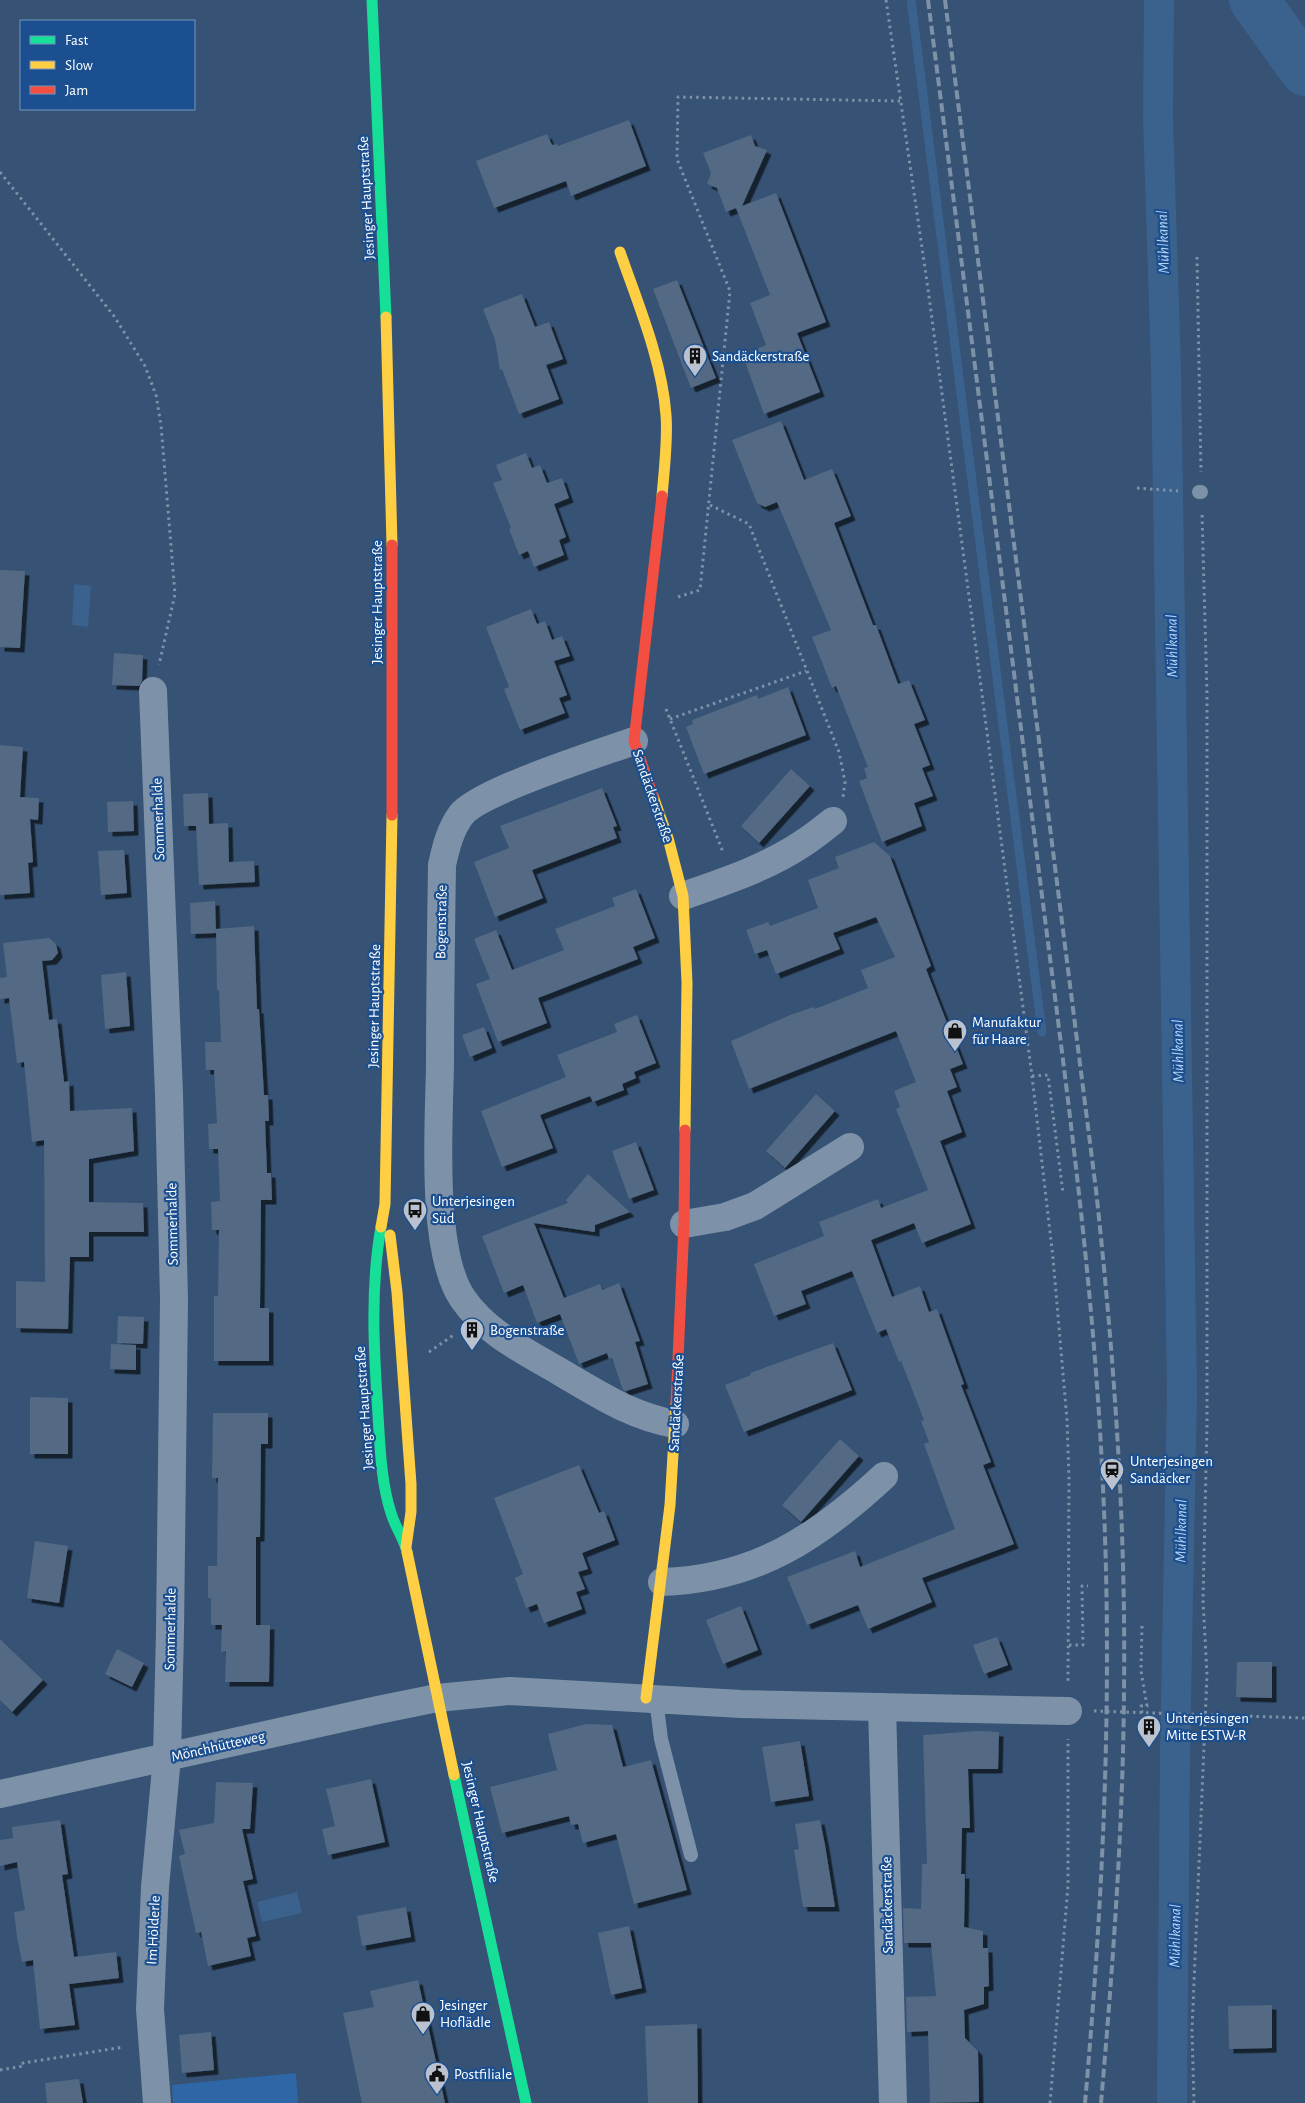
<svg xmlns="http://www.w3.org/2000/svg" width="1305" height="2103" viewBox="0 0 1305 2103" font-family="'Alegreya Sans',sans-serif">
	<defs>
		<filter id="shadow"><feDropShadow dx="4.5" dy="4.5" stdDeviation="0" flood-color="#0009"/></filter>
	</defs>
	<rect width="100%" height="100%" fill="#365274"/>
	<path fill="#2f66a5" d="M296,2073L298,2103H173L172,2085Z"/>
	<g fill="#3b618d">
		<path d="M74,584L91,586L88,627L72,625Z"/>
		<path d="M297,1892L302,1913L262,1922L257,1902Z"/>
	</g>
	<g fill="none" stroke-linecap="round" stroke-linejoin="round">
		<path stroke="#3b618d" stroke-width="9" d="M911,0L1042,1032"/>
		<path stroke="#3b618d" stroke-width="30" d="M1159,0L1158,118L1166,368L1182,1393L1175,1753L1172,2103"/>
		<path stroke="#3b618d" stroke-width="50" d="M1254,0L1305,71"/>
	</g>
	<g fill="#526984" filter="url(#shadow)">
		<path d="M629,120L646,166L571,196L566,181L494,208L476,161L547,134L552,145L557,144L558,146Z"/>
		<path d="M751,135L755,146L767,150L742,206L776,193L826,322L797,333L820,392L764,414L745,362L755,359L752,351L766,345L750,303L770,295L736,208L726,212L717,188L707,184L711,173L703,153Z"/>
		<path d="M677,280L716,378L691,388L653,289Z"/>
		<path d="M522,294L535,327L549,322L563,359L546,365L559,399L519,414L502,369L500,370L495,340L483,309Z"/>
		<path d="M781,421L804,480L832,469L851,516L834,523L873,625H876L898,684L909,680L925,720L914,724L930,765L922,768L933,796L914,803L922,826L882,842L859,781L867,778L864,768L868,767L836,686L832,688L812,637L831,630L777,502L765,507L757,503L732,440Z"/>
		<path d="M526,453L532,468L540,465L547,483L562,478L569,498L554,504L566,537L559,540L564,555L534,567L528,551L519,555L509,529L511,528L493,483L502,480L496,465Z"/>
		<path d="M0,570L25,571L20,648L0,647Z"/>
		<path d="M531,609L537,624L545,621L552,640L562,636L570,656L554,661L567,695L559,698L565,713L520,730L504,689L509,687L486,627Z"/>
		<path d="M114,653L143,655L142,681L139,686L112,685Z"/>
		<path d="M788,687L806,735L704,774L686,727L693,724L692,720L757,695L758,699Z"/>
		<path d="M0,745L23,747L20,797L39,798L38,820L30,819L33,862L28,863L30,893L0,895Z"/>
		<path d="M791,769L810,786L759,843L741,826Z"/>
		<path d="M602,788L617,826L613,827L617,838L532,870L543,898L495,917L474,862L509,848L500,826Z"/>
		<path d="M208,793L209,824L228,823L229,862L254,861L255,882L199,885L196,826H184L183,794Z"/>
		<path d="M133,801L134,831L108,832L107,802Z"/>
		<path d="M874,842L890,856L931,966L926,969L963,1064L950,1069L957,1087L947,1091L962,1132L940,1141L971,1224L922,1243L914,1223L871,1240L892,1297L920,1286L929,1312L937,1309L964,1384L961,1385L991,1462L983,1465L1014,1544L922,1578L932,1602L868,1629L858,1605L807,1625L787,1577L855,1551L860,1567L955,1529L924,1444L929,1442L921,1421L924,1420L901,1361L899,1362L886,1329L877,1333L852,1271L801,1291L806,1304L774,1316L754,1264L824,1236L819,1222L878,1199L881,1208L928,1190L896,1109L900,1107L894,1091L916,1082L896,1031L749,1089L731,1041L790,1015L814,1007L815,1009L868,988L861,970L895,957L876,917L833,933L840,949L776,974L767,950L755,954L746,930L768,922L770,926L818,908L808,880L839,868L835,857Z"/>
		<path d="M124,850L127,893L101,895L98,851Z"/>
		<path d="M636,889L655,938L633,947L638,959L538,998L547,1023L498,1042L476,984L490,979L474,939L496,930L512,970L564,950L555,929L615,906L612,898Z"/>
		<path d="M215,901L216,933L191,934L190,903Z"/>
		<path d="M254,926L257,1009H259L264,1095H268L269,1121H265L267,1173H271L272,1200H261L260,1308H269V1361H214V1296H218L219,1230H212L211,1202L220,1201L218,1149H209L208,1124L217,1123L214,1070H206L205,1042H221L219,990H217L216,929Z"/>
		<path d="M49,938L56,944L58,953L52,960L42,961L49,1020L57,1019L64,1082L69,1081L70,1111L132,1108L134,1151L89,1159V1202L143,1203L144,1232H89V1257H70L68,1329L16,1328V1281L45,1282L44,1140L32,1142L24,1062L17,1063L9,998L0,999V978L7,977L3,943Z"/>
		<path d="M126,972L130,1026L105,1029L101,975Z"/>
		<path d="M637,1015L656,1063L634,1072L636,1078L622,1084L624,1090L593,1102L590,1096L540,1115L553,1148L502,1167L481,1111L566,1077L557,1055L617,1032L614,1024Z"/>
		<path d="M484,1027L492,1048L470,1057L462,1035Z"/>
		<path d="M816,1094L835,1111L785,1168L766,1151Z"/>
		<path d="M636,1142L654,1190L629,1199L612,1151Z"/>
		<path d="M588,1174L630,1212L595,1225V1232L534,1223L564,1298L600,1284L602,1290L619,1283L640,1341L635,1342L648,1384L626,1391L623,1390L612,1358L609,1359L607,1353L579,1364L560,1314L537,1323L523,1285L504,1293L482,1236L568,1203L566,1200Z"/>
		<path d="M118,1316L144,1317L143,1344L117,1343Z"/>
		<path d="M833,1343L852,1390L744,1432L725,1385L751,1375L750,1373Z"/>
		<path d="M111,1344L136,1345V1370L110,1369Z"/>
		<path d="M30,1397L68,1398V1454H30Z"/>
		<path d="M213,1413H268V1444H261L260,1537H256V1625H270L269,1682H225L226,1651L221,1652L222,1625H211V1598H208V1566H217L218,1478H212Z"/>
		<path d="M840,1439L859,1456L801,1522L782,1505Z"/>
		<path d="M579,1465L599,1513L604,1511L615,1540L582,1553L588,1569L578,1572L585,1589L576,1592L582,1609L544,1623L537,1604L526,1608L515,1578L523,1574L494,1498Z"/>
		<path d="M35,1541L68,1546L59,1603L27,1598Z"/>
		<path d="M741,1606L758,1650L723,1664L706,1620Z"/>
		<path d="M997,1637L1008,1665L984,1674L973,1645Z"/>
		<path d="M0,1639L43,1680L12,1712L0,1700Z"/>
		<path d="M117,1649L144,1663L132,1687L105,1674Z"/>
		<path d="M1237,1662H1272V1698L1236,1697Z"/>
		<path d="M586,1724L612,1725L623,1767L651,1760L687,1890L634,1904L616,1834L583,1843L578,1824L571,1825L569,1816L502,1833L490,1787L557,1770L548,1734Z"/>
		<path d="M977,1731L999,1732L998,1769H968L970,1828H962L961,1874H965L964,1927L983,1931V1948H988L989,1986L984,1987V2004L964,2010L965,2038L978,2051L979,2102L930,2103L928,2031L907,2032L906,1997L936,1996L931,1943H904L903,1908L921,1909L922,1864H927L923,1735Z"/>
		<path d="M800,1741L809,1796L771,1802L762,1747Z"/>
		<path d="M371,1779L385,1842L328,1855L322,1829L335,1826L326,1789Z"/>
		<path d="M216,1782L253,1783L250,1829H242L253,1879L243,1881L256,1936L247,1938L251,1956L208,1966L201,1932L196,1933L179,1856L185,1854L179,1830L214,1823Z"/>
		<path d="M60,1820L68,1874L62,1875L74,1957L116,1952L119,1978L69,1984L75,2025L40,2029L33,1960L22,1962L17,1937L14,1912L25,1910L17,1862L0,1866V1840L13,1838L12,1827Z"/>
		<path d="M820,1820L825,1845L835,1907H803L794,1850L799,1849L795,1824Z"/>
		<path d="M406,1907L411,1937L362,1946L357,1916Z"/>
		<path d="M629,1926L642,1988L611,1995L598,1933Z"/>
		<path d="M418,1980L445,2103H362L343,2013L374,2007L370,1991Z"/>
		<path d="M1272,2005V2048L1229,2049L1228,2006Z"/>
		<path d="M697,2024L698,2103H648L645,2026Z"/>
		<path d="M211,2032L214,2070L182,2073L179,2035Z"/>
		<path d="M79,2079L83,2103H47L45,2083Z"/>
	</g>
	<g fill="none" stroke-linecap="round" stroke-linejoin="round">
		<g stroke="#7d92a8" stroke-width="3" stroke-dasharray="2.5 4" stroke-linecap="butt">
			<path d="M886,0L928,289L977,656L1032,1076L1053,1258L1067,1420L1069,1478L1068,1683"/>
			<path d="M0,172L114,316L145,366L156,395L161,425L175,594L159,665"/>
			<path d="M1197,257L1201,472"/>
			<path d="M1137,488L1178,491"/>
			<path d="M710,505L749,524L839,752L845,782L843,797"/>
			<path d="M678,597L700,590L730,291L677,159L678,97L900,101"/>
			<path d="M666,709L723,852"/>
			<path d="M670,719L806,671"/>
			<path d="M1032,1076L1048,1075L1063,1193"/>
			<path d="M429,1352L455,1334"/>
			<path d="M1069,1645H1083L1082,1586H1088"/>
			<path d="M1094,1711L1305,1718"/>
			<path d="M1142,1713L1141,1706H1147L1141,1671L1142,1625"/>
			<path d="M0,2070L24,2066L23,2063L124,2047"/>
			<path d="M1050,2103L1068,1886V1739"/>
			<path d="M1194,2103L1192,2030L1207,1675L1203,1600L1207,1425V694L1202,513"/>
		</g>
		<g stroke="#7d92a8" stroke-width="14">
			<path d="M1199,492H1201"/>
			<path d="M656,1699L661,1739L691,1855"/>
		</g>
		<g stroke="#7d92a8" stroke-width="28">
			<path d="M153,691L169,1094L174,1299L170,1631L167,1757L155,1887L150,2009L157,2103"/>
			<path d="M634,741C601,753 479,791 461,815C450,830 446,847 442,865C441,932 440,999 440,1065C439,1124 430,1252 463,1299C487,1334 527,1352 562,1373C600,1395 631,1416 675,1424"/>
			<path d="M683,896C723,882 766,868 802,844C813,837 823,829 833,821"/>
			<path d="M684,1224L725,1217L755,1206L850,1147"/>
			<path d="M662,1582C755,1579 817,1538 884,1476"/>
			<path d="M882,1707L893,2103"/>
			<path d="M0,1794L378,1710L437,1698L510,1691L741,1704L1068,1711"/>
		</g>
		<g stroke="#16e098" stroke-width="11">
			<path d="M372,0L386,317"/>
			<path d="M381,1227C370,1289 374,1352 378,1415C380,1447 381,1482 391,1513C395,1527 404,1538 407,1552"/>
			<path d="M454,1775L526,2103"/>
		</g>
		<g stroke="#ffcf43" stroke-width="11">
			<path d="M620,252C638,304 662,360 666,415C668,439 664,472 662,496"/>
			<path d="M386,317L392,545"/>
			<path d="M653,796L668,838L683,896L687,983L685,1130"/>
			<path d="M381,1227L385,1204L392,815"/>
			<path d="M390,1235L397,1292L411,1484V1512L406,1547"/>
			<path d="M407,1552L454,1775"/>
			<path d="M646,1698L670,1505L676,1404"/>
		</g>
		<g stroke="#f24e42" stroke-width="11">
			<path d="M653,796L634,741L662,496"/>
			<path d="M392,815V545"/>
			<path d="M676,1404L684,1224L685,1130"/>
		</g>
		<g stroke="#7e92a7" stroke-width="4" stroke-dasharray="9 4" stroke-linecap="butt">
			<path d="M928,0C965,288 1002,576 1038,864C1064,1071 1094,1279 1103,1488C1113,1693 1103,1899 1085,2103"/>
			<path d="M945,0L1096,1190C1114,1356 1126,1523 1124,1690C1123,1828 1113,1965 1101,2103"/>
		</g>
	</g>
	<defs>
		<symbol id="building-pin" viewBox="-11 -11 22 30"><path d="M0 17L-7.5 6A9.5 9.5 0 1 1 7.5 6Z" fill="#b9c2ce" stroke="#1b4f8f"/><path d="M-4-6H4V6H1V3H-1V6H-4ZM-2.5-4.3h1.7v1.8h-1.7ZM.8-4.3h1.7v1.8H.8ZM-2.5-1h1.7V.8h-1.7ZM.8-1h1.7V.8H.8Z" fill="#111"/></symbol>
		<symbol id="shop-pin" viewBox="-11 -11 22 30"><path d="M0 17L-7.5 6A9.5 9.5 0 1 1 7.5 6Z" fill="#b9c2ce" stroke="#1b4f8f"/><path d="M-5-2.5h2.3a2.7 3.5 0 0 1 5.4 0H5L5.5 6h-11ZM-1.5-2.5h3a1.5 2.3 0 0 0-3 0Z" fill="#111"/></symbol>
		<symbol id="bus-pin" viewBox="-11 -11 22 30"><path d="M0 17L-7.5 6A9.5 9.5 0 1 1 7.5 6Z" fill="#b9c2ce" stroke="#1b4f8f"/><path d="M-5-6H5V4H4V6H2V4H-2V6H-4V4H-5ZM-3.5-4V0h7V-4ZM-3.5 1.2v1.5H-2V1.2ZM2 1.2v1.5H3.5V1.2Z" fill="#111"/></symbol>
		<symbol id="station-pin" viewBox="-11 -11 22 30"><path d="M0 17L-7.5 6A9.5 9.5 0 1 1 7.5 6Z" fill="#b9c2ce" stroke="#1b4f8f"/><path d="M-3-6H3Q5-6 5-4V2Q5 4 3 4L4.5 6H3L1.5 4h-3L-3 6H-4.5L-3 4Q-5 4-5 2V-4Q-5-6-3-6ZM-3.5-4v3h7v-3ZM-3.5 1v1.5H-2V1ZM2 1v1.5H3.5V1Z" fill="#111"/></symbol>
		<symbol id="civic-pin" viewBox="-11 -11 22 30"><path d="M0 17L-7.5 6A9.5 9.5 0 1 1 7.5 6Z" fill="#b9c2ce" stroke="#1b4f8f"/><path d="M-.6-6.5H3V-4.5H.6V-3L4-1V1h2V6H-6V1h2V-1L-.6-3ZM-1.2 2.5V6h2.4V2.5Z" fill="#111"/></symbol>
	</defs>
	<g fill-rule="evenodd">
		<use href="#building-pin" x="681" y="342" width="28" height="38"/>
		<use href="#shop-pin" x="941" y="1017" width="28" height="38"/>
		<use href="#bus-pin" x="401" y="1196" width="28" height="38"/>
		<use href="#building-pin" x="458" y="1316" width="28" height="38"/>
		<use href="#station-pin" x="1098" y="1456" width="28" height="38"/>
		<use href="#building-pin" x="1135" y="1713" width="28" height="38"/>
		<use href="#shop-pin" x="409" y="2000" width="28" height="38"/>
		<use href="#civic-pin" x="423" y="2060" width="28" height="38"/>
	</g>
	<g text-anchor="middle" stroke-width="4.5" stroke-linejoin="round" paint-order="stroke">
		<g font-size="15" fill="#fff" stroke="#1b4f8f">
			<text transform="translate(366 198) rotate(-93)" y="5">Jesinger Hauptstraße</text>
			<text transform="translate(377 602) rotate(-90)" y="5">Jesinger Hauptstraße</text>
			<text transform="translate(653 796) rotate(71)" y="5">Sandäckerstraße</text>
			<text transform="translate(158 819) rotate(-92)" y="5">Sommerhalde</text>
			<text transform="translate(441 922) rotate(-89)" y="5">Bogenstraße</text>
			<text transform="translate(374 1006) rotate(-89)" y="5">Jesinger Hauptstraße</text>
			<text transform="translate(172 1224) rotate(-91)" y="5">Sommerhalde</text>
			<text transform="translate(676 1403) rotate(-87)" y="5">Sandäckerstraße</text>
			<text transform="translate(364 1408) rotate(-94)" y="5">Jesinger Hauptstraße</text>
			<text transform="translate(170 1629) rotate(-89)" y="5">Sommerhalde</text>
			<text transform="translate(218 1746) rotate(-13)" y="5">Mönchhütteweg</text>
			<text transform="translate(481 1822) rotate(77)" y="5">Jesinger Hauptstraße</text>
			<text transform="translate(887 1905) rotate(-91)" y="5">Sandäckerstraße</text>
			<text transform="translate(153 1930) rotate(-87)" y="5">Im Hölderle</text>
		</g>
		<g font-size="15" fill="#fff" stroke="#1b4f8f" text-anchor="start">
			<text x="712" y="361">Sandäckerstraße</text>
			<text x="972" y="1027">Manufaktur<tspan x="972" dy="17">für Haare</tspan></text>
			<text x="432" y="1206">Unterjesingen<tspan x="432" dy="17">Süd</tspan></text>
			<text x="490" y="1335">Bogenstraße</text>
			<text x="1130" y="1466">Unterjesingen<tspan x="1130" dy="17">Sandäcker</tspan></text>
			<text x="1166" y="1723">Unterjesingen<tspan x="1166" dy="17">Mitte ESTW-R</tspan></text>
			<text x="440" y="2010">Jesinger<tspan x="440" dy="17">Hoflädle</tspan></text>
			<text x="454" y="2079">Postfiliale</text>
		</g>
		<g font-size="16" font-style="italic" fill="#b5d3f5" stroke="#1b4f8f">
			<text transform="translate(1162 242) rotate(-92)" y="6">Mühlkanal</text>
			<text transform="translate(1171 646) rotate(-91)" y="6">Mühlkanal</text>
			<text transform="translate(1177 1051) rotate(-91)" y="6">Mühlkanal</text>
			<text transform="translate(1180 1531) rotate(-89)" y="6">Mühlkanal</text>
			<text transform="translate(1174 1936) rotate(-89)" y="6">Mühlkanal</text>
		</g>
	</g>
	<rect x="20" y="20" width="175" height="90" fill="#1b4f8f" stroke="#7695bc"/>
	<rect x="30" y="36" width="25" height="8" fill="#16e098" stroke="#7695bc"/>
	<text x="65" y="45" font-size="15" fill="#ffffff">Fast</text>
	<rect x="30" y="61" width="25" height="8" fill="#ffcf43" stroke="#7695bc"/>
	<text x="65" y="70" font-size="15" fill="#ffffff">Slow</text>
	<rect x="30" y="86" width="25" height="8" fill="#f24e42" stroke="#7695bc"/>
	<text x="65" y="95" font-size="15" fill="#ffffff">Jam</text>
</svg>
